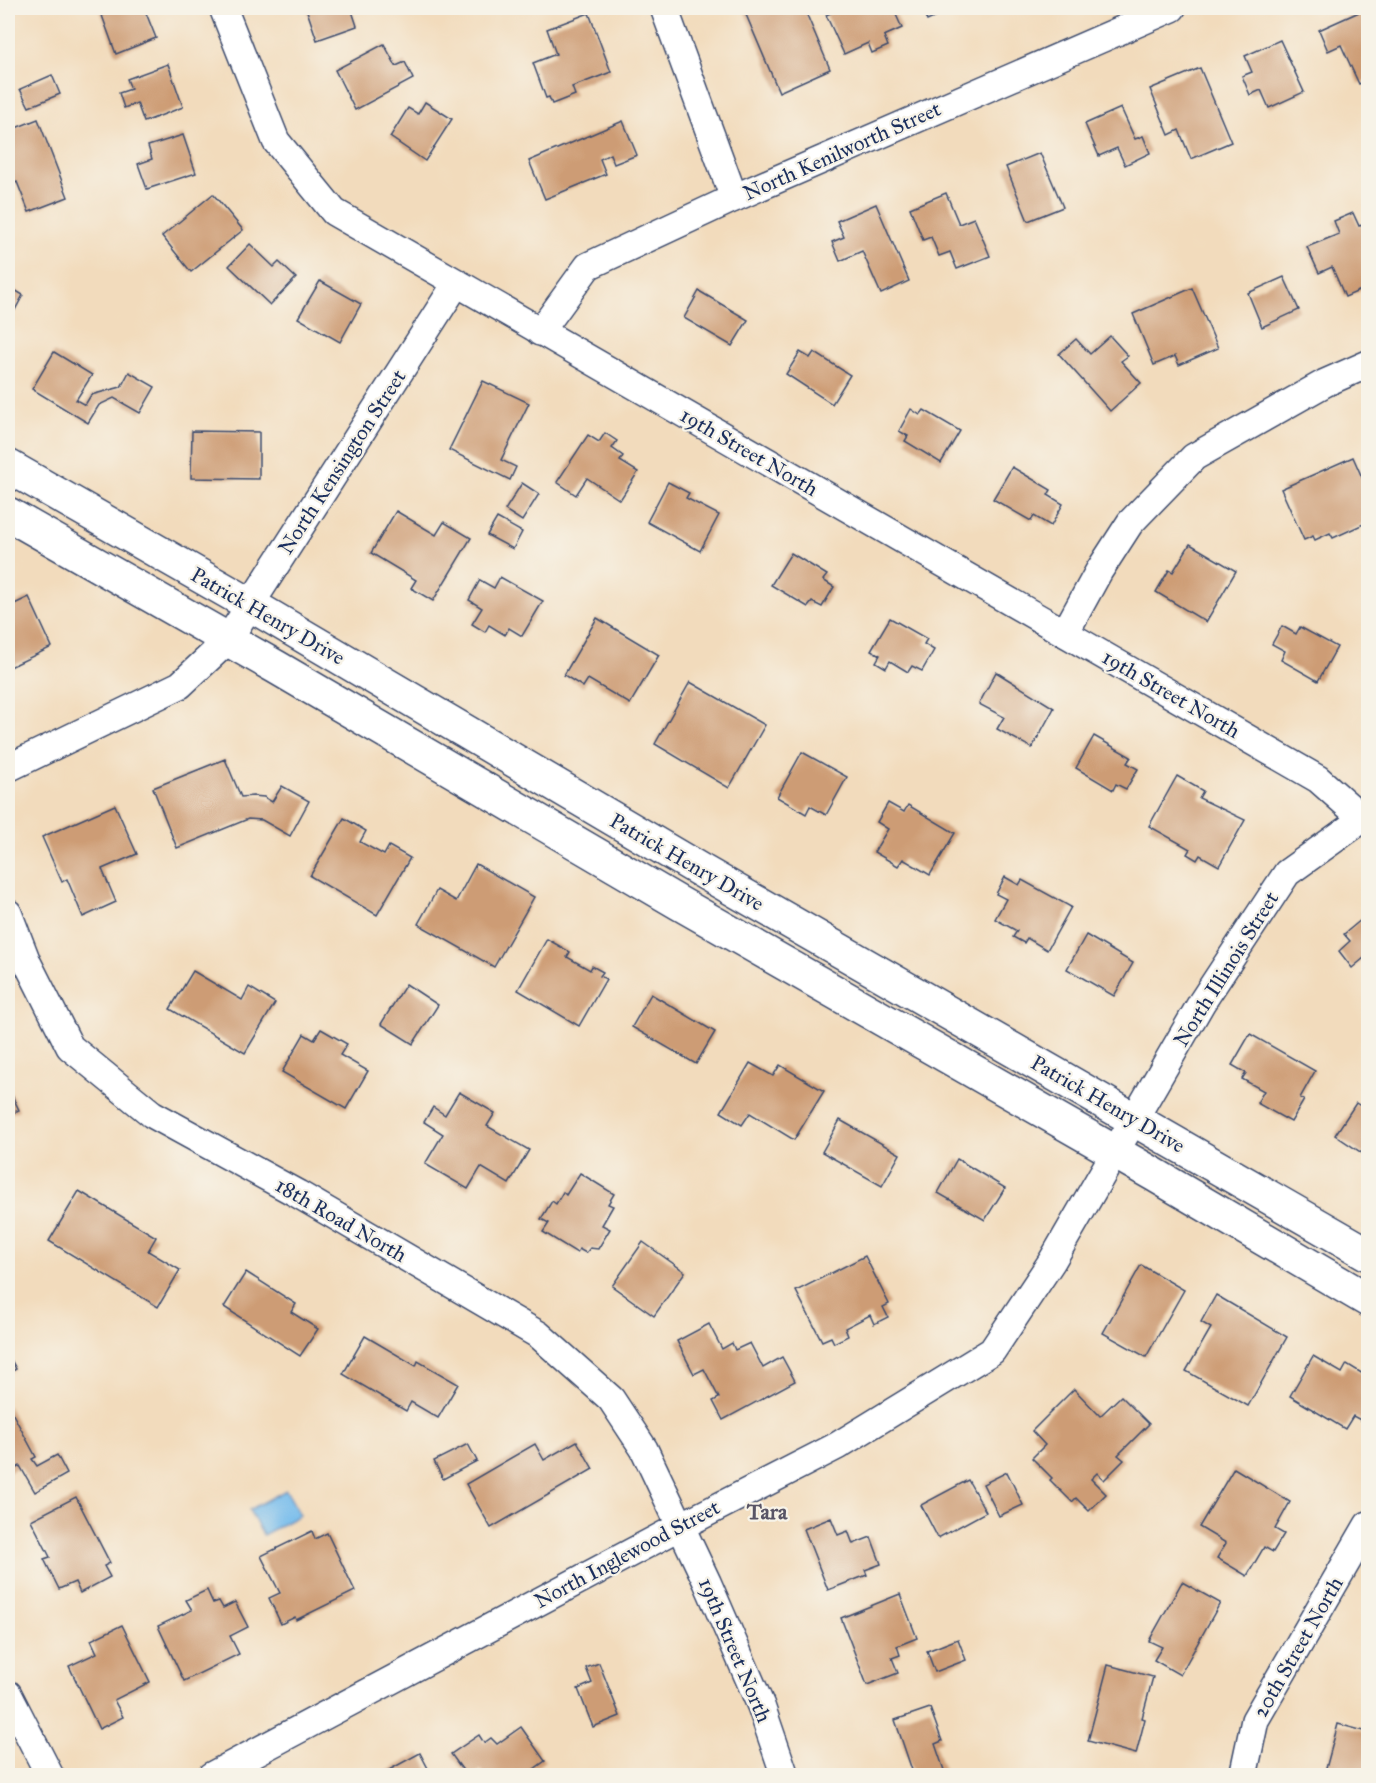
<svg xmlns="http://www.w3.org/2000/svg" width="1376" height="1783" viewBox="0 0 1376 1783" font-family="'IM FELL Great Primer',serif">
	<rect width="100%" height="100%" fill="#f7f3e8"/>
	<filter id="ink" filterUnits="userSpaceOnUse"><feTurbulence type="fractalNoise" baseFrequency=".0167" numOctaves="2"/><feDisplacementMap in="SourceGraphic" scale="12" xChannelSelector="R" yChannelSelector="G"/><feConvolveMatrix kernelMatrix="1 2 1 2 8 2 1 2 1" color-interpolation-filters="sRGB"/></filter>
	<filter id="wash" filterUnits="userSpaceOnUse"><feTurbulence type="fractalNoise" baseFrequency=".008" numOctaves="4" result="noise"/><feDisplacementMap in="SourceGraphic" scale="24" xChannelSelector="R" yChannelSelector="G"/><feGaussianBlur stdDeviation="1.35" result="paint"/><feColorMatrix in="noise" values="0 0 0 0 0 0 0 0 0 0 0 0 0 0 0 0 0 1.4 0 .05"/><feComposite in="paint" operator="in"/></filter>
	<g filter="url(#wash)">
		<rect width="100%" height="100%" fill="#f2dbbc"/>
		<path fill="#75bbec" stroke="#4875a5" stroke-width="1.5" d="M286,1490L300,1515L263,1535L249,1510Z"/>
		<g id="blocks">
			<g fill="#cd9c74">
				<path d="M106,8H144L156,38L116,54L100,10Z"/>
				<path d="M306,8H351L357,26L317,40Z"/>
				<path d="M750,8H804L830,69L779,92L744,10Z"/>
				<path d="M842,8H893L902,28L884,36L888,46L872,53L868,43L844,54L826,15Z"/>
				<path d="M922,8H975L959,14L956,8L927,21Z"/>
				<path d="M1368,8V80L1359,84L1341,45L1328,51L1319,30Z"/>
				<path d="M589,13L611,72L572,87L575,95L552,104L549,97L546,98L533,63L556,54L547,29Z"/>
				<path d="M1280,40L1304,92L1269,108L1261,90L1250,95L1242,76L1252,72L1245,56Z"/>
				<path d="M384,44L396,66L405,62L413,79L355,110L335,70Z"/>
				<path d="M168,64L183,107L144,122L137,103L124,108L119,93L131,89L127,79Z"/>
				<path d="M1200,68L1231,142L1191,159L1179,130L1169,135L1150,89Z"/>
				<path d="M52,75L60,94L29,107L20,89Z"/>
				<path d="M425,102L452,119L425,161L390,137L408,108L418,114Z"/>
				<path d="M1121,108L1135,139L1143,136L1150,153L1125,165L1117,148L1099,156L1085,124Z"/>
				<path d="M38,119L68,197L29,212L17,182L8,186V131Z"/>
				<path d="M623,121L637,155L614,164L610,154L600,159L606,174L545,199L529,161Z"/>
				<path d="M183,135L196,173L147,189L138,164L152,159L148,146Z"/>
				<path d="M1040,153L1063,207L1028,221L1006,167Z"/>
				<path d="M946,193L959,224L974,218L990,256L957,269L950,252L939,256L931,237L923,240L910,208Z"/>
				<path d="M213,194L243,230L191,272L162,236Z"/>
				<path d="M876,204L909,281L881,294L862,251L840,261L832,242L844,237L837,221Z"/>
				<path d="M1353,213L1359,226L1365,224L1368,231V287L1345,297L1332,267L1319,273L1307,247L1339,234L1334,221Z"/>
				<path d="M250,244L274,267L279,262L296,278L270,305L229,266Z"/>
				<path d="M1284,277L1299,310L1262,327L1248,293Z"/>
				<path d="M320,281L361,304L340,342L298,318Z"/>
				<path d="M8,286L23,295L8,323Z"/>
				<path d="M1192,288L1218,348L1179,365L1175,356L1154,365L1133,314Z"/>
				<path d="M699,291L748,320L732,346L684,318Z"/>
				<path d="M1110,336L1128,356L1121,361L1141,383L1110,411L1059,354L1076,339L1090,354Z"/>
				<path d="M54,352L92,375L76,400L85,405L91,395L121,387L129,372L155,387L140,413L114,398L99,405L88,423L32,389Z"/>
				<path d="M800,352L810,358L814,352L850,375L832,404L786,374Z"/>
				<path d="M483,381L529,403L501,460L516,467L510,480L449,450Z"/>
				<path d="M911,409L920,415L924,410L960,431L941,463L905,441L908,436L899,431Z"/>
				<path d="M192,431L259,432V479L191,478Z"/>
				<path d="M605,433L617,441L612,448L623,456L620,461L638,472L620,500L587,478L576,495L557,482L588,435L599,442Z"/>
				<path d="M1353,457L1368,491V522L1333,538L1330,533L1315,540L1313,536L1304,540L1281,489Z"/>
				<path d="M1012,467L1051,490L1048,495L1063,504L1051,526L1034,516L1031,521L993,499Z"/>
				<path d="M668,482L689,493L686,498L719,515L700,551L647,522Z"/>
				<path d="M522,483L539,494L522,521L505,510Z"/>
				<path d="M396,511L436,535L444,522L471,538L433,601L411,588L416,580L371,553Z"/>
				<path d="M497,518L522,532L513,549L487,535Z"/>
				<path d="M1190,544L1236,571L1206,622L1156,592L1169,570L1173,572Z"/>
				<path d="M791,553L827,575L823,580L834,587L822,607L812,602L808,607L771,585Z"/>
				<path d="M500,577L543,601L522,636L509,628L505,635L489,625L485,632L472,624L482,608L469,600L480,580L494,588Z"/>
				<path d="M29,597L52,647L8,668V607Z"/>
				<path d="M597,618L659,655L630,704L588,679L583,687L564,675Z"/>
				<path d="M890,618L927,639L924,644L934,650L922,671L912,666L908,672L890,661L886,668L876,662L880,655L871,650Z"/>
				<path d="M1282,626L1296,634L1300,627L1337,647L1318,681L1281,660L1285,651L1272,644Z"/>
				<path d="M996,672L1054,708L1032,748L997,729L1004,717L979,704Z"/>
				<path d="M690,682L765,725L729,788L655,744Z"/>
				<path d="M1094,736L1131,757L1127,763L1138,769L1126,789L1116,784L1113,790L1076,768Z"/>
				<path d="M802,752L847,777L826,815L810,806L806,814L777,797Z"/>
				<path d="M225,759L241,797L253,796L264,797L272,802L282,786L309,801L290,836L262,820L248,819L177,848L153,788Z"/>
				<path d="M1177,776L1203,791L1199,798L1245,820L1219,866L1200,855L1197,860L1187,854L1190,849L1149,826Z"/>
				<path d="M888,803L904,812L908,805L955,833L930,875L903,859L898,866L874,852L888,829L877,822Z"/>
				<path d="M115,805L137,854L102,869L116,902L83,917L67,879L62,882L42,837Z"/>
				<path d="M344,818L366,831L360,842L384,855L389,846L410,858L377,915L310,876Z"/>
				<path d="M476,864L534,897L494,967L418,924L437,890L456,901Z"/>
				<path d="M1005,877L1019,885L1022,880L1071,907L1047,950L1027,938L1024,943L1013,937L1017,931L995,919L1006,899L996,894Z"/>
				<path d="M1368,914V963L1364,958L1352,968L1339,951L1350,941L1344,934Z"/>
				<path d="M1086,935L1133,963L1114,996L1067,969Z"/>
				<path d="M547,939L570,952L567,957L590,970L592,966L603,972L600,976L606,979L579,1026L518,990Z"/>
				<path d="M193,971L242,1000L249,987L275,1003L245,1053L170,1009Z"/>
				<path d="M406,984L438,1005L413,1044L381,1024Z"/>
				<path d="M651,994L715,1032L696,1064L632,1027Z"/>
				<path d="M321,1029L347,1044L340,1055L368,1071L346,1109L282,1072L304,1034L314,1040Z"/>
				<path d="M1250,1034L1315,1071L1300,1098L1304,1100L1291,1122L1257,1103L1264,1091L1242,1079L1246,1073L1232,1065Z"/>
				<path d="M750,1063L773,1076L780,1065L824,1091L794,1140L750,1113L742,1125L721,1112Z"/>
				<path d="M8,1087L19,1110L8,1115Z"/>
				<path d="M459,1092L495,1113L487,1126L529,1150L509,1184L481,1167L468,1189L425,1164L443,1134L424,1122L433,1107L445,1115Z"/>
				<path d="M1356,1103L1368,1111V1157L1335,1135Z"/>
				<path d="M840,1120L900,1154L882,1186L822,1152Z"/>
				<path d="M957,1159L1005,1188L985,1220L938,1193Z"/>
				<path d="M580,1173L614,1194L608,1204L613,1206L602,1225L610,1229L598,1249L590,1248L586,1253L579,1249L577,1253L543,1232L549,1223L541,1219L552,1201L556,1204L563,1192L566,1195Z"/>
				<path d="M79,1191L156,1237L148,1251L180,1270L158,1307L49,1241Z"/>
				<path d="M643,1242L685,1272L654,1316L612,1286Z"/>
				<path d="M865,1256L889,1304L883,1307L888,1317L874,1324L870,1315L845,1328L848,1336L834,1343L831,1337L822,1341L796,1291Z"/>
				<path d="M1141,1265L1184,1290L1146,1357L1103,1333Z"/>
				<path d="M246,1272L296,1304L291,1312L318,1329L300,1356L224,1307Z"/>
				<path d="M1216,1295L1287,1337L1248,1406L1186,1371L1211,1328L1201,1322Z"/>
				<path d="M709,1324L722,1349L732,1343L735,1350L750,1343L763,1368L782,1357L795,1381L723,1420L713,1401L719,1398L704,1369L694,1374L677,1341Z"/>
				<path d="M365,1336L416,1366L418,1361L458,1384L438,1418L411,1402L406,1411L343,1374Z"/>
				<path d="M8,1354L16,1369L8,1374Z"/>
				<path d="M1313,1356L1342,1373L1347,1364L1368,1377V1424L1353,1416L1345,1429L1290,1396Z"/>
				<path d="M1074,1389L1100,1416L1121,1396L1149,1424L1118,1455L1124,1460L1104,1480L1097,1473L1091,1479L1106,1494L1089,1511L1076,1498L1072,1502L1050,1480L1052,1478L1032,1458L1045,1445L1032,1431Z"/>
				<path d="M8,1405L36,1457L32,1459L37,1466L57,1455L67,1474L35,1492L20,1466L8,1473Z"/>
				<path d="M577,1441L593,1469L491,1528L466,1484L535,1444L544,1460Z"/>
				<path d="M468,1444L477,1461L443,1479L434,1461Z"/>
				<path d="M1234,1468L1290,1502L1275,1529L1284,1534L1273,1552L1264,1547L1247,1576L1217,1558L1226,1543L1199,1527Z"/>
				<path d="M1007,1472L1023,1505L999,1516L983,1484Z"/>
				<path d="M968,1480L986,1512L938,1538L921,1505Z"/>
				<path d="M76,1497L110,1563L104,1566L110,1577L80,1593L75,1582L59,1589L44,1559L50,1557L31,1520Z"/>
				<path d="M831,1518L838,1535L848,1531L853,1544L871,1537L881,1564L865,1570L867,1575L828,1590L804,1529Z"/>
				<path d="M312,1531L315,1539L327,1533L355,1591L296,1620L295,1617L281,1624L269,1598L280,1593L261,1556Z"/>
				<path d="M1182,1582L1220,1603L1180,1675L1154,1660L1162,1647L1149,1641Z"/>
				<path d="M207,1590L213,1603L219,1601L223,1608L235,1602L248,1627L230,1636L239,1654L184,1681L158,1626L192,1610L186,1600Z"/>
				<path d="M900,1594L917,1638L897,1646L900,1655L892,1658L898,1673L867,1685L841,1618Z"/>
				<path d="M122,1625L150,1682L114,1700L123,1717L99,1729L69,1666L97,1653L91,1640Z"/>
				<path d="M958,1639L966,1660L935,1672L927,1651Z"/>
				<path d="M599,1663L620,1716L593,1727L578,1689L592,1683L586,1668Z"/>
				<path d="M1108,1665L1153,1677L1142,1718L1145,1719L1136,1754L1088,1741Z"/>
				<path d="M1368,1681V1696L1362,1692Z"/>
				<path d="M930,1708L942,1741L935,1744L946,1776H914L895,1720Z"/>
				<path d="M1338,1724L1368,1732V1776H1324Z"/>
				<path d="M521,1727L545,1761L524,1776H485L481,1770L473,1776H467L451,1754L479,1735L484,1743L491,1738L497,1744Z"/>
				<path d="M420,1753L432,1776H378Z"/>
			</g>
		</g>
	</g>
	<g filter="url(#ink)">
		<use href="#blocks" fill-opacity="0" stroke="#3b496c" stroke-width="1.5"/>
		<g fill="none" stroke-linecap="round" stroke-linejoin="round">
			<defs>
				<g id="street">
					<path d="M223,8L276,141L334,212L1318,779L1362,818"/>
					<path d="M664,8L734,198"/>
					<path d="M540,332L588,266L734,198L1172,8"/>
					<path d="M1065,633L1099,571L1130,523L1194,457L1325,383L1368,364"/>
					<path d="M8,768L180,685L227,641L456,284"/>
					<path d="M8,913L27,962L70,1047L152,1114L298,1194L539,1335L611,1399L644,1449L707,1582L761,1706L785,1776"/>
					<path d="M8,1694L50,1776"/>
					<path d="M211,1776L681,1526L837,1446L992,1351L1052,1261L1202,1002L1287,873L1368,815"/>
					<path d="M1243,1776L1255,1720L1368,1525"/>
				</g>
				<g id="secondary">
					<path d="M8,466L251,605L700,870L1368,1254"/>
					<path d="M8,514L276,667L679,903L1155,1175L1368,1300"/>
				</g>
			</defs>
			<use href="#street" stroke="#3b496c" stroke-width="30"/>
			<use href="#secondary" stroke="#3b496c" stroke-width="36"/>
			<use href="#street" stroke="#fff" stroke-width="27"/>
			<use href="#secondary" stroke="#fff" stroke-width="33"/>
		</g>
	</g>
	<g text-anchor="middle" stroke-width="4.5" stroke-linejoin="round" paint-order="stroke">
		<g font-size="21" fill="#1b2f5e" stroke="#f7f3e8">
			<text transform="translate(842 151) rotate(-24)" y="7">North Kenilworth Street</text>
			<text transform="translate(749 452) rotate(30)" y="7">19th Street North</text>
			<text transform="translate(342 462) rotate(-57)" y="7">North Kensington Street</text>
			<text transform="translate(268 616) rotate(30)" y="7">Patrick Henry Drive</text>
			<text transform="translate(1171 694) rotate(30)" y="7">19th Street North</text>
			<text transform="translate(687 862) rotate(30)" y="7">Patrick Henry Drive</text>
			<text transform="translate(1226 969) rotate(-58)" y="7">North Illinois Street</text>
			<text transform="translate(1108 1104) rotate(30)" y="7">Patrick Henry Drive</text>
			<text transform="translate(341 1220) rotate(30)" y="7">18th Road North</text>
			<text transform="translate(627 1554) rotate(-28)" y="7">North Inglewood Street</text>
			<text transform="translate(1298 1647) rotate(-60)" y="7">20th Street North</text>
			<text transform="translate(735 1650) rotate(67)" y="7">19th Street North</text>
		</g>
		<g font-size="22" font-weight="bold" fill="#595566" stroke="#f7f3e8">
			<text x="767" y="1519">Tara</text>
		</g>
	</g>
	<rect width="1376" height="1783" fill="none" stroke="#f7f3e8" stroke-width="30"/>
</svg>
